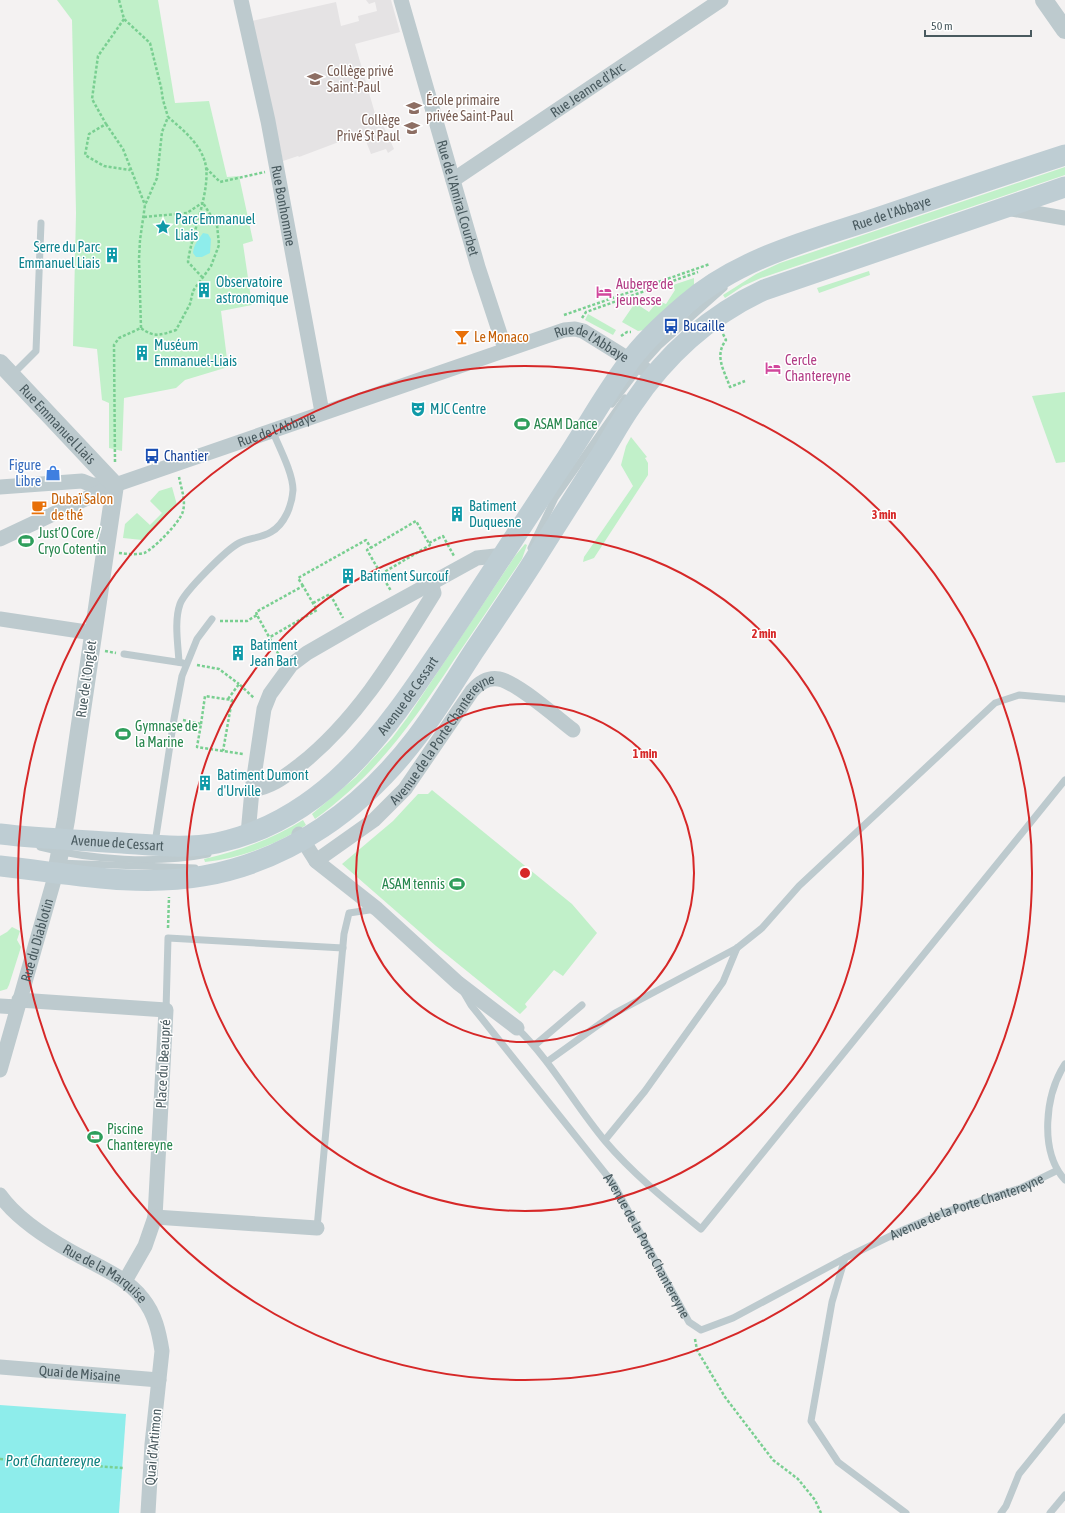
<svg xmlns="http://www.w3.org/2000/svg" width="1065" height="1513" viewBox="0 0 1065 1513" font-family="'Asap Condensed',sans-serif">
	<rect width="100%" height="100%" fill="#f4f2f2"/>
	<path fill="#e5e3e4" d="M366,0H391L400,32L355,44L376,117L379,116L394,149L388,153L386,149L371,154L362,131L359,132L360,134L299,157L298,156L283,161L252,21L336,2L341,26L359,21L358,16L377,11L375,2L369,4Z"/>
	<g fill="#c1f0c9">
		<path d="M57,0H158L175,103L209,101L227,177L239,176L253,241L243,244L252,305L221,311L228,367L185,380L176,388L124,398L122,451L109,448V403L102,400L97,349L73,346L76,213L72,20Z"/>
		<path d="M1065,167V175L761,278L743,286L725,298L723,295L756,274L780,263Z"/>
		<path d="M869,271L870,275L819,293L817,288Z"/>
		<path d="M694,278V286L644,330L638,331L622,322L635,303L649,312L658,301L666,304L675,290L673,285Z"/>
		<path d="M588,314L616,330L613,335L585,320Z"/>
		<path d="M1065,392V462L1056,463L1032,396Z"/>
		<path d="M631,437L647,457L645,458L648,463V475L594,558L583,562L584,557L633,486L621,465L626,446Z"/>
		<path d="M172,487L177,505L142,540L123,538L125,524L137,513L150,525L162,513L150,501L159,491Z"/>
		<path d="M525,544L527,545L522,559C499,593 477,627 454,660C414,721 375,776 315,819L312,814L356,777L392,738L407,718L515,556Z"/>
		<path d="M432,790L572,904L597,933L563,976L554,970L525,1004L527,1007L520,1014L436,946L342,864L393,821L418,794H428Z"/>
		<path d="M303,820L306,825C276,845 241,858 205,862L204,859C239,851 272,839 303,820Z"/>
		<path d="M12,927L20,931L17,940L21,947L9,985L7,989L0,991V936L7,932Z"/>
	</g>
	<g fill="#8eedeb">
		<path d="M203,233L208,234L211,239L210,253L202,257H196L193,253C194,244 198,240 203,233Z"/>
		<path d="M0,1405L126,1414L119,1513H0Z"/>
	</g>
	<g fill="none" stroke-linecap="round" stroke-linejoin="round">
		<g stroke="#79cf91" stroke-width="2.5" stroke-dasharray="3 2" stroke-linecap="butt">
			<path d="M119,0L124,19L150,43L161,87L163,100L168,117"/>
			<path d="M124,19L98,56L92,99L106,124L89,134L85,155L104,166L130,170"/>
			<path d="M106,124L123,149L145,205"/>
			<path d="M206,168L220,182L265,172"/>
			<path d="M144,217L187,213L202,203"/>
			<path d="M564,315L710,264"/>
			<path d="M582,318L586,312L698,272"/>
			<path d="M141,328L139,259L140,240L145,205L157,178L162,132L168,117C182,129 198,142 204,159C214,185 191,234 188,262L202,277"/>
			<path d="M723,334L726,340C714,356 724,370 730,387L745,381"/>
			<path d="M621,336L627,332H631"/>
			<path d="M115,462L114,345L119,338L141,328C154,338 161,335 176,330L190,304L193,291L211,266L219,245L217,225L203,203"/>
			<path d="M429,543L443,536L454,556"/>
			<path d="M119,553C127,554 136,555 144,553C154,549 181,521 183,511C186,500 181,488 179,477"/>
			<path d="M381,574L430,545L416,521L367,550L391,591"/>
			<path d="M303,586L298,578L366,540L371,548"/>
			<path d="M313,603L330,594L343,618"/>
			<path d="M257,615L256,612L303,586L317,610L270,637"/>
			<path d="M220,621H247L257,615L280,657"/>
			<path d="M105,651L116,653"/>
			<path d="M197,665L219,669L239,684"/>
			<path d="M228,699L239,684L254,698"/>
			<path d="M183,720L201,724L197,747L243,754"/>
			<path d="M201,724L205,696L232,700L223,751"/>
			<path d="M168,928L169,897"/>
			<path d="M695,1339L697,1350L725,1397L773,1460L798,1479L815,1500L821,1513"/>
			<path d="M0,1459L123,1468"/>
		</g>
		<g stroke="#bdcace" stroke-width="7">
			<path d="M12,375L36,351L41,223"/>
			<path d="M612,404L641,366L659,346L724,288"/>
			<path d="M531,548L555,498L625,398"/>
			<path d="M124,654L183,663"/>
			<path d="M179,662C178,644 174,621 180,604C184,592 227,549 239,543C249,538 261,538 271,532C285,524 292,505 293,490C293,473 279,447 272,430"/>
			<path d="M155,843L174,719L182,676L197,639L212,619"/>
			<path d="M40,847C90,860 158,864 208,854"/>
			<path d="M58,863L195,868"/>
			<path id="s1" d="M464,993L471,1005L613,1183L689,1322L701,1330L733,1318L845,1258L903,1230L945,1212L1021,1188L1056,1171"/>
			<path d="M166,1010L168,938L343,948"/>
			<path d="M517,1028C552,1062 574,1104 605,1141C633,1174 668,1202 701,1229L1065,780"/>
			<path d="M535,1045L582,1005"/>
			<path d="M548,1061L615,1013L737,948L762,928L799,886L995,703L1019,695L1065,699"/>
			<path d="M1065,1064C1045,1095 1039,1151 1065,1180"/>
			<path d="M605,1140L645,1091L723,982L737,948"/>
			<path d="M317,1228L344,934L349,913L376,909"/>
			<path d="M845,1258L832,1302L811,1421L838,1462L906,1513"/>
			<path d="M1001,1513L1006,1506L1019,1474L1065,1417"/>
			<path d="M1050,1513L1065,1495"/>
		</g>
		<g stroke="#bdcace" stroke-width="15">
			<path id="s2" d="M241,0L268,121L322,412"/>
			<path id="s3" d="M401,0L478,267L505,349"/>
			<path id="s4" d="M453,180L721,0"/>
			<path d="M1006,208L1065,218"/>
			<path d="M0,487L82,481L92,485H112"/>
			<path id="s5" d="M0,539L115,485L564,330L575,329L583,331L654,375"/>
			<path d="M0,619L93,633"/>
			<path d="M252,790C272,787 284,777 300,765C358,719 395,656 434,593L431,583"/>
			<path d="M248,834L252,790L264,709L270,694L291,665L307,653L366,619L477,558L504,555"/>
			<path d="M299,834L316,861L377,909L458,983L517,1028"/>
			<path id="s6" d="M316,861L374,820L405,789L472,691C479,683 488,677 499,679C517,682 557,718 573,730"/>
			<path d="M19,1000L166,1010L155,1217L145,1246L125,1281"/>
			<path d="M0,1006L17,1007"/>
			<path id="s7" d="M0,1070L56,873"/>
			<path id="s8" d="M0,1195C17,1219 47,1238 72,1252C97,1266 125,1276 143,1299C155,1314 159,1332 162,1351L152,1444L148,1513"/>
			<path d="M155,1217L317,1228"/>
			<path id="s9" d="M0,1367L159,1380"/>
		</g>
		<g stroke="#bdcace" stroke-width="18">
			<path d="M1044,0L1065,30"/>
			<path id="s10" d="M0,363L115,485L66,820L56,873"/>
		</g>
		<g stroke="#becdd3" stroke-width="21">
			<path id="s11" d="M0,834C41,839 81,840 122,843C153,845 187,849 217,843C325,820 385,732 442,647C484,585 524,522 566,459C587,427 606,392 629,362C644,341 666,321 686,304C738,259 807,241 871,220C936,198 1000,176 1065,155"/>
			<path d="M0,866C67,873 135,888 203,876C290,861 363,808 416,738C437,711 455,680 474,651C496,618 519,585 540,551C560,520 579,489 599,458C610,441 620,422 632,405C665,356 710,315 764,290L1065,187"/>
		</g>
	</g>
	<g fill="none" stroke="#d62828" stroke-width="2">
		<circle cx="525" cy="873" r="169"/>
		<circle cx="525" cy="873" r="338"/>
		<circle cx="525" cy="873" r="507"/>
	</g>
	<defs>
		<symbol id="school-bare" viewBox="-9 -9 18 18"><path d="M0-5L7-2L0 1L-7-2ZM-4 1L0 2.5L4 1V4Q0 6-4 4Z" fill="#8d6e63" stroke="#fff" stroke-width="2.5" paint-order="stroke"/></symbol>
		<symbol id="sight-bare" viewBox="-9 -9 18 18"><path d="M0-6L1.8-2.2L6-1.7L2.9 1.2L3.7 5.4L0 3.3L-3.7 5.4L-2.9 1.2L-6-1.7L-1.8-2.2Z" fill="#0f9aa8" stroke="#fff" stroke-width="2.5" paint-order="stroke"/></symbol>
		<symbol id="building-bare" viewBox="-9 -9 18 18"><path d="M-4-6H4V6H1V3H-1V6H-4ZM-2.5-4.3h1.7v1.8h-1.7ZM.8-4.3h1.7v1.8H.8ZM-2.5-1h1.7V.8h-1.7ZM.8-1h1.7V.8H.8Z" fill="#0f9aa8" stroke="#fff" stroke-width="2.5" paint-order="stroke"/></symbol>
		<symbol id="hotel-bare" viewBox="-9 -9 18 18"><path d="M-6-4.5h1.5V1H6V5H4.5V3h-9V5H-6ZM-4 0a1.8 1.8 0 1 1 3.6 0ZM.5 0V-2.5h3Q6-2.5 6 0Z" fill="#d1479c" stroke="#fff" stroke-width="2.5" paint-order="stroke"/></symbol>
		<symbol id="bus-bare" viewBox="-9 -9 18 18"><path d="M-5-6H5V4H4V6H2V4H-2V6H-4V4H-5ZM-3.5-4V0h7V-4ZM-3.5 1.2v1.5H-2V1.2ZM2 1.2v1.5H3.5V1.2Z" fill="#1a4fb4" stroke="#fff" stroke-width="2.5" paint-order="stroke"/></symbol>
		<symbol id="bar-bare" viewBox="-9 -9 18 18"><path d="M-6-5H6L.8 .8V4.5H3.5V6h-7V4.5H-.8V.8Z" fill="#e8710a" stroke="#fff" stroke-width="2.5" paint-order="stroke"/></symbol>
		<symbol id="theatre-bare" viewBox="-9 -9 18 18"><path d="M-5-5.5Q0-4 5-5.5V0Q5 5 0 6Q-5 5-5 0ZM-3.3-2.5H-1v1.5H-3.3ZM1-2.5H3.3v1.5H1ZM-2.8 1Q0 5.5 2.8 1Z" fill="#0f9aa8" stroke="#fff" stroke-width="2.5" paint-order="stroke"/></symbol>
		<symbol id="stadium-bare" viewBox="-9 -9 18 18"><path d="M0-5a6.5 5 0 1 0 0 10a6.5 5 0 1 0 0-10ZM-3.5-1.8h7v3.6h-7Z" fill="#2e9e5b" stroke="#fff" stroke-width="2.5" paint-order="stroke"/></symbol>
		<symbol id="shop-bare" viewBox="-9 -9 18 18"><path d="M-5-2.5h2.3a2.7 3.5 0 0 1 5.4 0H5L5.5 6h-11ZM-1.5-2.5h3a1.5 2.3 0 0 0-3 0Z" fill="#3f7fe0" stroke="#fff" stroke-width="2.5" paint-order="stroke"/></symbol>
		<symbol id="cafe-bare" viewBox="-9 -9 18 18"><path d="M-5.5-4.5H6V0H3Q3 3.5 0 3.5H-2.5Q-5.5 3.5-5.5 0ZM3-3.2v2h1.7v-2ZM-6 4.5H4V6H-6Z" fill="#e8710a" stroke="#fff" stroke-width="2.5" paint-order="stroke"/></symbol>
	</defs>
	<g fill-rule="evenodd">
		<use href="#school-bare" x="304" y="68" width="22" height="22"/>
		<use href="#school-bare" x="403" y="97" width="22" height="22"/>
		<use href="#school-bare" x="401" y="117" width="22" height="22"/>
		<use href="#sight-bare" x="152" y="216" width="22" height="22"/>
		<use href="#building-bare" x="101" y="244" width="22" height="22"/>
		<use href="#building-bare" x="193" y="279" width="22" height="22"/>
		<use href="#hotel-bare" x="593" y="281" width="22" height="22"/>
		<use href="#bus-bare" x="660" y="315" width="22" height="22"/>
		<use href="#bar-bare" x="451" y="326" width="22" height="22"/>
		<use href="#building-bare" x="131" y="342" width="22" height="22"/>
		<use href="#hotel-bare" x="762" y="357" width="22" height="22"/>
		<use href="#theatre-bare" x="407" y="398" width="22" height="22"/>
		<use href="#stadium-bare" x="511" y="413" width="22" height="22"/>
		<use href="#bus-bare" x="141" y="445" width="22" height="22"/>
		<use href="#shop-bare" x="42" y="462" width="22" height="22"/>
		<use href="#cafe-bare" x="28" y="496" width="22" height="22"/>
		<use href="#building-bare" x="446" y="503" width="22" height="22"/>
		<use href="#stadium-bare" x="15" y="530" width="22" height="22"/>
		<use href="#building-bare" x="337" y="565" width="22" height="22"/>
		<use href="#building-bare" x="227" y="642" width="22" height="22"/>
		<use href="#stadium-bare" x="112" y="723" width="22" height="22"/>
		<use href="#building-bare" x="194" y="772" width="22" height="22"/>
		<use href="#stadium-bare" x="446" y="873" width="22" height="22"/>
		<use href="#stadium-bare" x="84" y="1126" width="22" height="22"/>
	</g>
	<g text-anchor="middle" stroke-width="3" stroke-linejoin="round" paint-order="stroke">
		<g font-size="14" fill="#785e54" stroke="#fff" text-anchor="start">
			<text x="327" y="76">Collège privé<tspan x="327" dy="16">Saint-Paul</tspan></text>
			<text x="426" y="105">École primaire<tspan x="426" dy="16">privée Saint-Paul</tspan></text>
			<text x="400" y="125" text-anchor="end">Collège<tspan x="400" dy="16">Privé St Paul</tspan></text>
		</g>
		<g font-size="14" fill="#495a5f" stroke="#fff">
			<text dy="5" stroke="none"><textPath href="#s4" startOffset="162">Rue Jeanne d'Arc</textPath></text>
			<text dy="5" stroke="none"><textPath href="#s3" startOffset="206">Rue de l'Amiral Courbet</textPath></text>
			<text dy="5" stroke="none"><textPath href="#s2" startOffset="210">Rue Bonhomme</textPath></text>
			<text dy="5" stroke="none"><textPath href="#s11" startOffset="1173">Rue de l'Abbaye</textPath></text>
			<text dy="5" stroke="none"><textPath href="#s5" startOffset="633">Rue de l'Abbaye</textPath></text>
			<text dy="5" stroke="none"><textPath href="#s10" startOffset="84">Rue Emmanuel Liais</textPath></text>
			<text dy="5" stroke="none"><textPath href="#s5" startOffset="298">Rue de l'Abbaye</textPath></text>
			<text transform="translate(86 679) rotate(-82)" y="5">Rue de l'Onglet</text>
			<text dy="5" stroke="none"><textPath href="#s11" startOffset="465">Avenue de Cessart</textPath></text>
			<text dy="5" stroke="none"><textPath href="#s6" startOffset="178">Avenue de la Porte Chantereyne</textPath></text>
			<text dy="5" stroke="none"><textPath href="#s11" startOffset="118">Avenue de Cessart</textPath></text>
			<text dy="5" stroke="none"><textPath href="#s7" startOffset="135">Rue du Diablotin</textPath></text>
			<text transform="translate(163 1064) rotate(-87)" y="5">Place du Beaupré</text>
			<text dy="5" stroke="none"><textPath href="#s1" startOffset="708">Avenue de la Porte Chantereyne</textPath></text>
			<text dy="5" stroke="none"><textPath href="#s1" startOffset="313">Avenue de la Porte Chantereyne</textPath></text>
			<text dy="5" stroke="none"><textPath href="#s8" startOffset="132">Rue de la Marquise</textPath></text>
			<text dy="5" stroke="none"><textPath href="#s9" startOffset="80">Quai de Misaine</textPath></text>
			<text transform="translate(153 1447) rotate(-85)" y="5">Quai d’Artimon</text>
		</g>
		<g font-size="14" fill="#0d838f" stroke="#fff" text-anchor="start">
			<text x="175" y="224">Parc Emmanuel<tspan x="175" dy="16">Liais</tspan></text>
			<text x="100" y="252" text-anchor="end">Serre du Parc<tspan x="100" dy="16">Emmanuel Liais</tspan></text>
			<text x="216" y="287">Observatoire<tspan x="216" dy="16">astronomique</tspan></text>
			<text x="154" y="350">Muséum<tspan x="154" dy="16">Emmanuel-Liais</tspan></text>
			<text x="430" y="414">MJC Centre</text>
			<text x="469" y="511">Batiment<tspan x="469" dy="16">Duquesne</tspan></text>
			<text x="360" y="581">Batiment Surcouf</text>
			<text x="250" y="650">Batiment<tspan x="250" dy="16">Jean Bart</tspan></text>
			<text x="217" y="780">Batiment Dumont<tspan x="217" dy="16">d'Urville</tspan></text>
		</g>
		<g font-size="14" fill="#b23c85" stroke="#fff" text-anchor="start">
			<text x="616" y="289">Auberge de<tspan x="616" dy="16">jeunesse</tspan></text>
			<text x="785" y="365">Cercle<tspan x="785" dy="16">Chantereyne</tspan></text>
		</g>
		<g font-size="14" fill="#164399" stroke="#fff" text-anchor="start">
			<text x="683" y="331">Bucaille</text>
			<text x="164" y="461">Chantier</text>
		</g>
		<g font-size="14" fill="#c56008" stroke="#fff" text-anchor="start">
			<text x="474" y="342">Le Monaco</text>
			<text x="51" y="504">Dubaï Salon<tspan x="51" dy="16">de thé</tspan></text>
		</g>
		<g font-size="14" fill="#27864d" stroke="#fff" text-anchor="start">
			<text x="534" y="429">ASAM Dance</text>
			<text x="38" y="538">Just’O Core /<tspan x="38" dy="16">Cryo Cotentin</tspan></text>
			<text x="135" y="731">Gymnase de<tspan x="135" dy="16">la Marine</tspan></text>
			<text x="445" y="889" text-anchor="end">ASAM tennis</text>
			<text x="107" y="1134">Piscine<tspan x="107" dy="16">Chantereyne</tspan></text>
		</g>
		<g font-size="14" fill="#366cbe" stroke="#fff" text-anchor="end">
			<text x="41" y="470">Figure<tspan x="41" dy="16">Libre</tspan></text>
		</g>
		<g font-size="15" font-style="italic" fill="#0e807e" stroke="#fff">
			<text x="53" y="1466">Port Chantereyne</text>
		</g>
	</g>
	<circle cx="525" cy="873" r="6" fill="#d62828" stroke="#fff" stroke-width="2"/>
	<g font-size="12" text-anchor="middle" font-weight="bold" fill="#d62828" stroke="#fff" stroke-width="3" stroke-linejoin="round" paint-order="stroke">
		<text x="884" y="519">3 min</text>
		<text x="764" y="638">2 min</text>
		<text x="645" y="758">1 min</text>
	</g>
	<path d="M925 30v6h106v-6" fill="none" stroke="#495a5f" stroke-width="2"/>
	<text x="931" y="30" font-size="12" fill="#495a5f" stroke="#ffffff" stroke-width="3" paint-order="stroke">50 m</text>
</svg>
